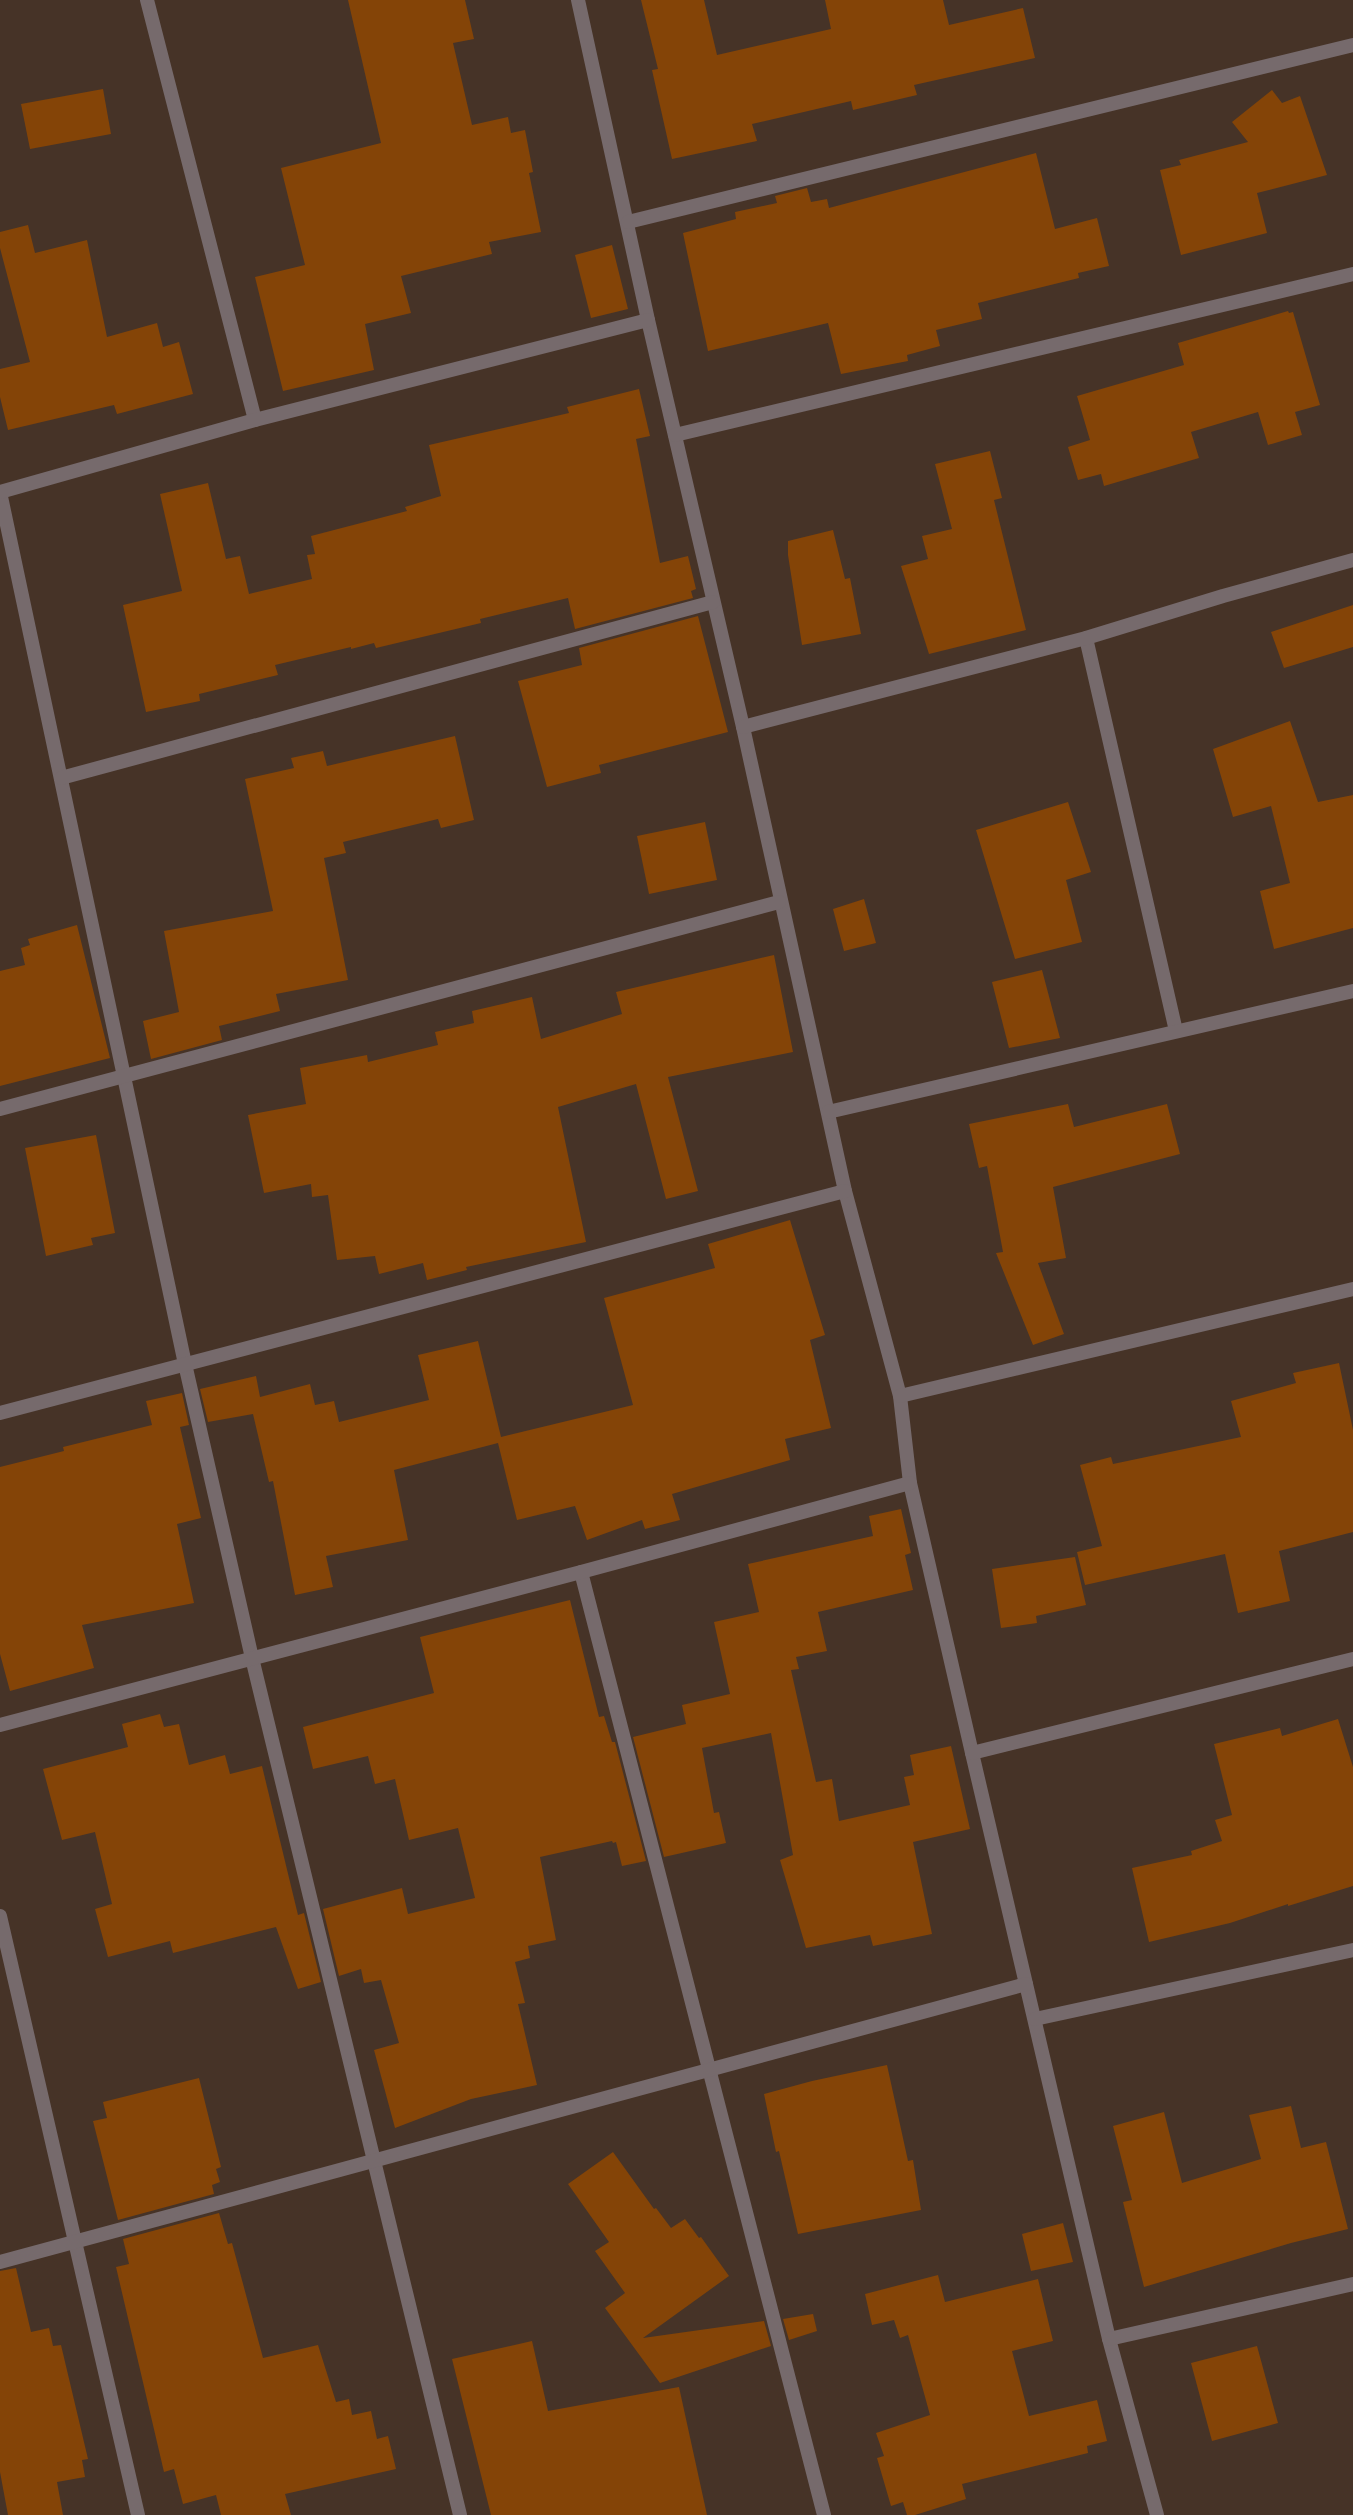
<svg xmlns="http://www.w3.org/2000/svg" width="1353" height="2515" viewBox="0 0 1353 2515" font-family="Helvetica,sans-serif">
	<rect width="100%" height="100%" fill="#463327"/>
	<g fill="#844407">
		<path d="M348,0H465L474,39L453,43L472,125L508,117L511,133L525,130L533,172L529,173L541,232L489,242L492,254L401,276L411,313L365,324L374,370L283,391L255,277L305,265L281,168L381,143Z"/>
		<path d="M641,0H704L717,55L831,29L825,0H943L949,25L1023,8L1035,58L914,85L917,95L853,110L851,101L752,124L757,141L672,159L652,70L658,69Z"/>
		<path d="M103,89L111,134L30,149L21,104Z"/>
		<path d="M1272,90L1282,103L1300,96L1327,175L1257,193L1267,233L1181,255L1160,170L1181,165L1179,160L1248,142L1232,122Z"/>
		<path d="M1036,153L1055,229L1097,218L1109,266L1078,273L1079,278L978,303L982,319L936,330L940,346L907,355L908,361L841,374L828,323L708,351L683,233L736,219L735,212L777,203L775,196L807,188L811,202L827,199L829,208Z"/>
		<path d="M28,225L35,253L87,240L107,337L157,323L163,347L179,342L193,394L117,414L114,405L8,430L0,397V369L30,362L0,248V232Z"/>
		<path d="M612,245L628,309L591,318L575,255Z"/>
		<path d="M1288,311L1289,313L1293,312L1320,405L1295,412L1302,435L1268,445L1258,412L1191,432L1199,458L1104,486L1101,474L1078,480L1068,447L1090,440L1077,396L1184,365L1178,343Z"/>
		<path d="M639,389L650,436L636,439L660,563L688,556L696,589L691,591L693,598L575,629L568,598L480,619L481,623L376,648L374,643L351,649V647L275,665L278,675L199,694L200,701L146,712L123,605L182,591L160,494L208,483L226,559L240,556L249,594L312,579L307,555L315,554L311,536L407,511L405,507L441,496L429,445L569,413L567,407Z"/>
		<path d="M990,451L1002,498L994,500L1026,630L929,654L901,566L928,559L922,536L952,529L935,464Z"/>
		<path d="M833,530L845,579L850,578L861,634L802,645L788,555V541Z"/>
		<path d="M1353,605V647L1284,668L1271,632Z"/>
		<path d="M698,616L728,732L599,765L601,773L547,787L518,681L582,665L579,648Z"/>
		<path d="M1290,721L1318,802L1353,795V928L1274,949L1260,891L1290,883L1271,806L1233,817L1213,749Z"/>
		<path d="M455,736L474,820L441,828L438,819L343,842L346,853L324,858L348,980L276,994L280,1011L219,1026L222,1040L151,1059L143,1021L179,1012L164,931L273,911L245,779L294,768L291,758L323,751L327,766Z"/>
		<path d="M1068,802L1091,872L1066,880L1082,942L1015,959L976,830Z"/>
		<path d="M705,822L717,880L649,894L637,836Z"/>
		<path d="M864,899L876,943L844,951L833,909Z"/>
		<path d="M77,925L110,1058L0,1086V971L25,965L21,948L30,945L28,939Z"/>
		<path d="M774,955L793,1052L668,1077L698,1191L666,1199L636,1084L558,1107L586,1242L466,1267L467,1270L427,1280L423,1263L379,1274L375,1256L337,1260L328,1195L312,1197L311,1184L264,1193L248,1115L306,1104L300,1068L367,1055L368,1062L438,1045L435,1032L474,1023L472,1011L532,997L541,1039L622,1014L616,992Z"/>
		<path d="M1042,970L1060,1038L1009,1048L992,982Z"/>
		<path d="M1068,1104L1074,1127L1167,1104L1180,1154L1053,1187L1066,1258L1038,1263L1064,1334L1033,1345L996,1253L1003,1252L987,1166L979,1168L969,1124Z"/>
		<path d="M96,1135L115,1233L91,1238L93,1245L46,1256L25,1148Z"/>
		<path d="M790,1220L825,1335L810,1340L831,1428L785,1439L790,1460L672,1494L680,1520L645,1529L642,1520L587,1540L575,1506L517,1520L498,1443L394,1470L408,1540L326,1556L333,1587L295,1595L273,1481L269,1482L253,1414L208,1422L200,1389L256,1376L260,1397L310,1384L315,1405L334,1401L339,1422L429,1400L418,1355L478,1341L501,1437L633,1405L604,1298L715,1268L708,1244Z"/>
		<path d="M1339,1363L1353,1430V1532L1279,1551L1290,1601L1238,1613L1225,1554L1085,1585L1077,1552L1102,1546L1080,1465L1111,1457L1113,1464L1241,1437L1231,1401L1296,1383L1293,1373Z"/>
		<path d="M182,1393L189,1425L180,1427L201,1518L177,1524L194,1603L82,1625L94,1668L10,1691L0,1654V1467L64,1451L63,1447L152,1425L146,1401Z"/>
		<path d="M901,1509L911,1553L905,1555L913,1590L818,1612L827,1651L796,1657L799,1669L791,1670L816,1782L832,1779L839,1821L910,1805L904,1777L914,1775L910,1755L951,1746L970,1829L913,1842L932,1934L873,1946L870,1935L806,1948L780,1860L793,1855L771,1733L702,1748L714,1813L719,1812L726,1843L664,1857L633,1737L686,1724L682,1705L730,1694L714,1622L759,1612L748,1564L873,1536L869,1516Z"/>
		<path d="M1075,1557L1086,1605L1036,1616L1037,1623L1001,1628L992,1569Z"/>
		<path d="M570,1600L599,1717L604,1716L612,1742H615L646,1861L622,1866L616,1842L613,1843L612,1841L540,1857L556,1940L528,1946L530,1958L515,1962L525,2003L518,2004L537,2085L471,2099L395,2128L374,2050L399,2043L381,1980L364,1983L361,1969L339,1976L323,1909L402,1888L408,1914L475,1898L458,1828L409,1840L395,1779L375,1784L368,1756L313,1769L303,1727L434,1693L420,1637Z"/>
		<path d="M160,1714L164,1727L179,1724L189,1765L225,1755L230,1774L262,1766L298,1915L304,1913L321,1982L298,1989L276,1927L173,1953L170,1941L108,1957L95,1909L112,1904L95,1832L62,1840L43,1769L128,1747L122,1724Z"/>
		<path d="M1338,1719L1353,1767V1886L1288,1906V1904L1230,1923L1149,1942L1132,1868L1192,1855L1191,1851L1222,1841L1215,1820L1232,1815L1214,1744L1280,1728L1282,1736Z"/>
		<path d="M887,2065L908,2161L913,2160L921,2210L798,2234L779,2151L776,2152L764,2094L812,2081Z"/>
		<path d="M199,2078L221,2167L216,2169L220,2182L212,2185L214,2194L118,2220L93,2121L107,2118L103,2102Z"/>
		<path d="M1291,2106L1301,2148L1326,2142L1348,2229L1291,2243L1144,2287L1123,2202L1132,2200L1113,2126L1164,2112L1182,2183L1261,2159L1249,2115Z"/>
		<path d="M613,2152L654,2209L656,2208L671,2228L685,2219L699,2238L701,2237L729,2276L643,2338L764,2321L771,2346L660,2383L605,2308L625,2293L595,2251L609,2242L568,2184Z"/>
		<path d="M219,2213L228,2244L232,2243L263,2358L318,2345L336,2402L349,2399L352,2415L371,2411L377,2439L388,2436L396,2469L285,2494L291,2515H221L216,2495L183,2504L174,2469L164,2472L116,2267L129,2264L123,2239Z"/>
		<path d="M1063,2223L1073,2262L1031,2271L1022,2234Z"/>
		<path d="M16,2268L31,2332L49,2328L53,2346L61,2345L88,2459L82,2460L85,2477L57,2482L63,2515H8L0,2472V2271Z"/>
		<path d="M938,2275L945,2302L1038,2279L1053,2341L1012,2351L1029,2416L1097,2400L1107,2441L1087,2446L1088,2453L962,2484L966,2499L915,2515H907L903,2502L891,2506L877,2458L884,2456L876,2433L930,2415L908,2335L900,2338L894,2320L872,2325L865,2294Z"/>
		<path d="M813,2314L817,2331L789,2340L783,2319Z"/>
		<path d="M532,2341L548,2411L679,2387L707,2515H491L452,2359Z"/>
		<path d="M1257,2346L1278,2423L1212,2441L1191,2363Z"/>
	</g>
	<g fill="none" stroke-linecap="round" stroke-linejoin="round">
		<g stroke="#766a6c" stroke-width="14">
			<path d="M147,0L255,420"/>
			<path d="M578,0L648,320L743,727L845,1191L900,1396L910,1483L972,1753L1109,2339L1157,2515"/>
			<path d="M628,222L1353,45"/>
			<path d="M675,435L1353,274"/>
			<path d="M0,492L185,1364L252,1658L460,2515"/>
			<path d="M0,492L255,420L648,320"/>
			<path d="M1086,638L1176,1031"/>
			<path d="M743,727L1086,638L1223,596L1353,560"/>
			<path d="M61,778L713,602"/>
			<path d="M0,1109L779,902"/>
			<path d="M828,1112L1353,991"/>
			<path d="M900,1396L1353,1289"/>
			<path d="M0,1413L845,1191"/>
			<path d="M581,1572L824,2515"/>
			<path d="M0,1725L581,1572L910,1483"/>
			<path d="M972,1753L1353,1659"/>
			<path d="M0,1916L138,2515"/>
			<path d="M1035,2019L1353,1950"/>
			<path d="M0,2262L1026,1984"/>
			<path d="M1109,2339L1353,2284"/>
		</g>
	</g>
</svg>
